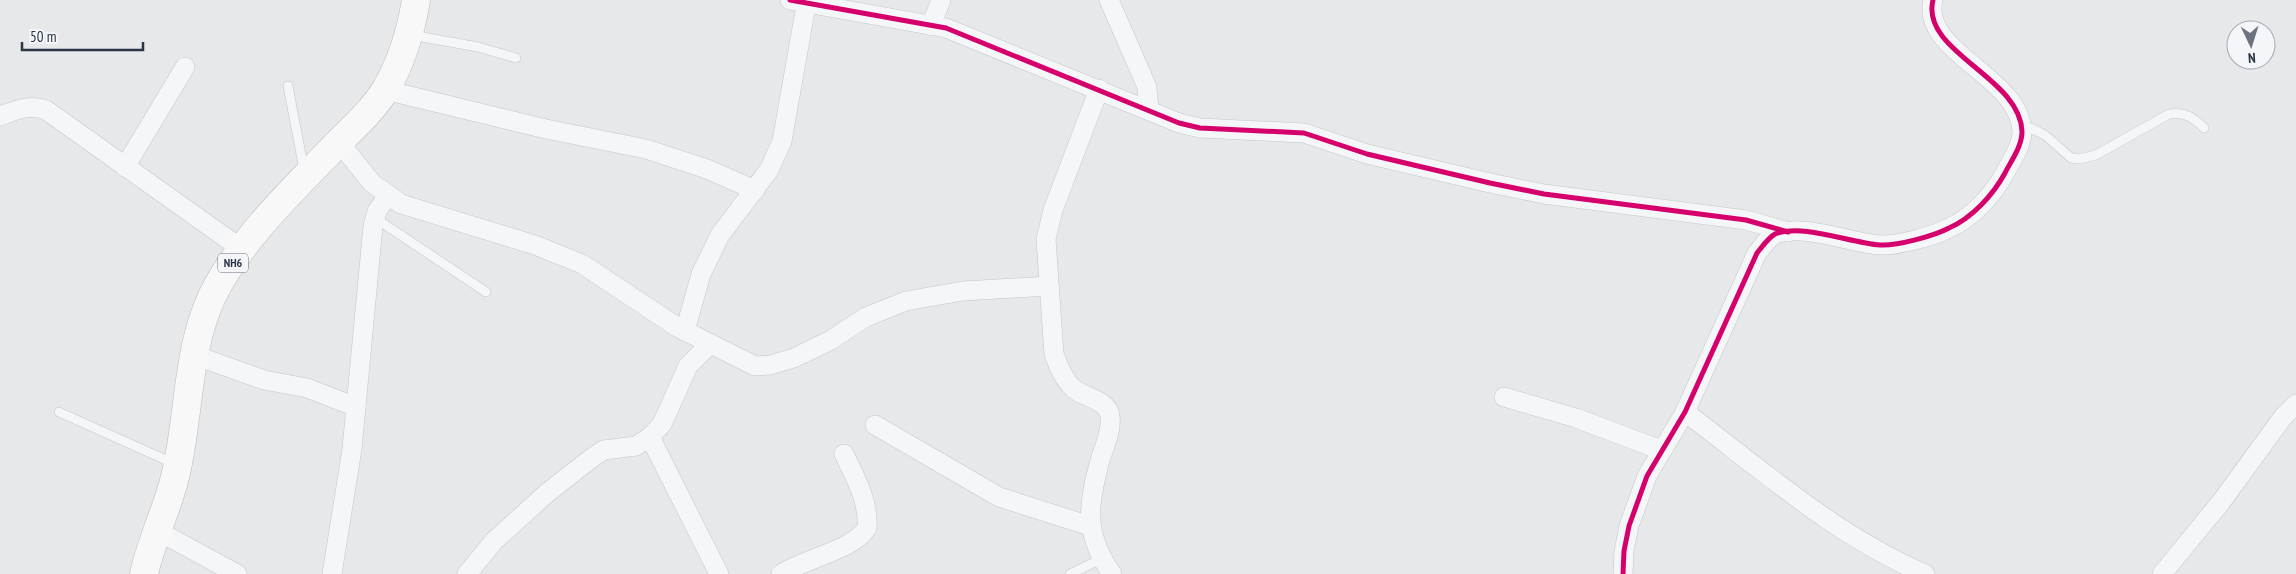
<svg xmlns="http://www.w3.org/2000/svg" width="2296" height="574" viewBox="0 0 2296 574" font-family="'PT Sans Narrow',sans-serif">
	<rect width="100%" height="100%" fill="#e6e8ea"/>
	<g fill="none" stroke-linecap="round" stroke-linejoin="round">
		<defs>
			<g id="lane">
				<path d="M411,35L478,47L516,58"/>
				<path d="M288,86L304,170"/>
				<path d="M2020,123L2045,135L2071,158L2079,159L2096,155L2169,114C2185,112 2193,117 2204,128"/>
				<path d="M375,218L486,292"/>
				<path d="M59,412L175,464"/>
				<path d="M1070,574L1101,559"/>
			</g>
			<g id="street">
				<path d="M790,0L946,28L1179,123L1200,128L1304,133L1367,154L1490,183L1544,194L1746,220L1788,232"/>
				<path d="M1109,0L1147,87L1149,110"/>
				<path d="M931,26L941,0"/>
				<path d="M1099,89L1053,210L1046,239L1054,354C1058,365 1062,376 1070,385C1080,398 1108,398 1110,416C1112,430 1105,445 1101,457C1088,503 1083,533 1112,574"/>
				<path d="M385,90L546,129L646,149L707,169L755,190"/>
				<path d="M0,116C16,110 30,104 46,110L243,250"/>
				<path d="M339,142L372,183L401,204L535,245L582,264L677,327L755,366L770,365L794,358L831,340L866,317L906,301L963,291L1049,286"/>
				<path d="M125,167L185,67"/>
				<path d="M685,331L701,274L720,235L769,170L782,141L807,0"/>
				<path d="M194,355L264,380L307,388L356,407"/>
				<path d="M1504,397L1576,418L1661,450"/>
				<path d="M1685,412C1762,470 1836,536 1925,574"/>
				<path d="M875,425L999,497L1090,526"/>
				<path d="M650,437L719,574"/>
				<path d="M158,531L237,574"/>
				<path d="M332,574L352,449L373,226L377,211L388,196"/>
				<path d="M467,574L494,541L547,493L593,457L604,450L636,446L650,437L662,424L688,366L710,344"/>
				<path d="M781,574C805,558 852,551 867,528C869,501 855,477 844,454"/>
				<path d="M1623,574L1624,551L1629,526L1647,476L1685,412L1757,253C1762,247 1768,238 1775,234C1803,223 1850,243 1880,245C1897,246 1934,236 1949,228C1972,218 1993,195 2005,173C2011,161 2022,146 2022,132C2021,77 1920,52 1933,0"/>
				<path d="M2162,574L2221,502L2283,417L2296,404"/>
			</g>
			<path id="highway" d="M144,574C151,541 167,510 175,477C191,413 185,342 219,283C249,231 295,188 336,145C353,128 373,110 386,89C402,61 411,31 416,0"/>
		</defs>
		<use href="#lane" stroke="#c4c6c8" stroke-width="10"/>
		<use href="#street" stroke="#c4c6c8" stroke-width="20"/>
		<use href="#highway" stroke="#b8bbbf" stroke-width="29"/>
		<use href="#lane" stroke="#f5f6f7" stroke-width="9"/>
		<use href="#street" stroke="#f5f6f7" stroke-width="19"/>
		<use href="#highway" stroke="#f8f8f8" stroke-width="28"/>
		<defs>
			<g id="cycleway">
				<path d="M790,0L946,28L1179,123L1200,128L1304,133L1367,154L1490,183L1544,194L1746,220L1788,232"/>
				<path d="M1623,574L1624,551L1629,526L1647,476L1685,412L1757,253C1762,247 1768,238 1775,234C1803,223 1850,243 1880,245C1897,246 1934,236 1949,228C1972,218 1993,195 2005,173C2011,161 2022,146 2022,132C2021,77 1920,52 1933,0"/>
			</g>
		</defs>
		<use href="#cycleway" stroke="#f4f6f9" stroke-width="8"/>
		<use href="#cycleway" stroke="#d6006c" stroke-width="5"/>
	</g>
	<g text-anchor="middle" stroke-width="4" stroke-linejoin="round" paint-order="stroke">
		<rect fill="#f4f6f9" stroke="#676e7b" stroke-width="1" x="218" y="253.5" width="30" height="19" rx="4"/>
		<g font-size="12" font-weight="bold" fill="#2b3445">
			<text x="233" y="267">NH6</text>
		</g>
	</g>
	<g transform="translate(2251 45) rotate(176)"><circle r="24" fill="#f4f6f9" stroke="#a4a8b1"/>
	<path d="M0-4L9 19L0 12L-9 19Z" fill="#6c737f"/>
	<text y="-8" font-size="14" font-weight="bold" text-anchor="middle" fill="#2b3445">N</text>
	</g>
	<path d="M22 42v8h121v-8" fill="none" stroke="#2b3445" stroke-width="2.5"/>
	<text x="30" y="42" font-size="15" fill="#2b3445" stroke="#f4f6f9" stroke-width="4" paint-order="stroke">50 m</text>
</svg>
